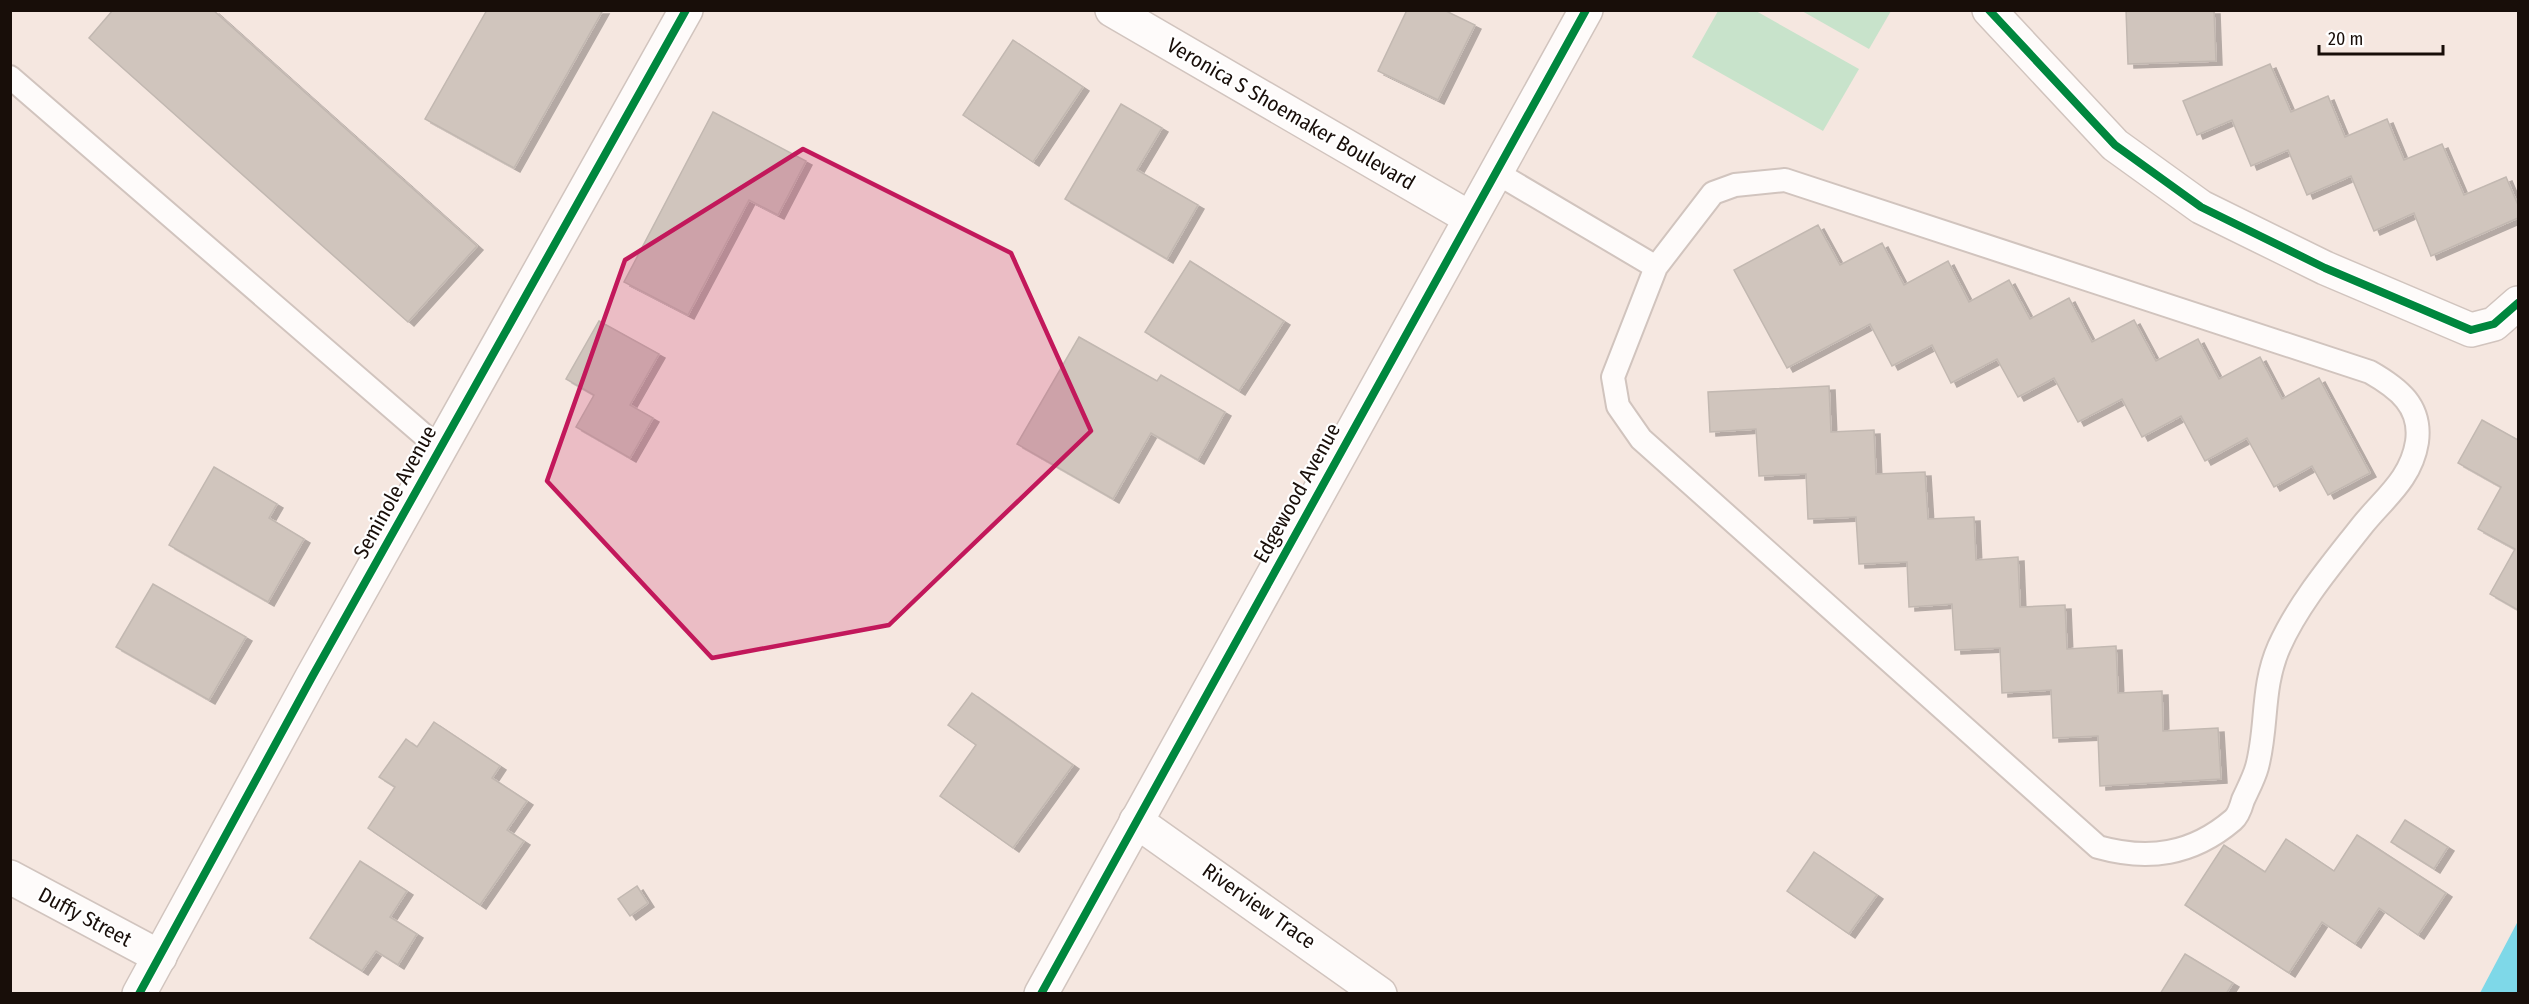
<svg xmlns="http://www.w3.org/2000/svg" width="2529" height="1004" viewBox="0 0 2529 1004" font-family="'Fira Sans Condensed',sans-serif">
	<defs>
		<filter id="shadow"><feDropShadow dx="6" dy="4" stdDeviation="0" flood-color="#0004"/></filter>
	</defs>
	<rect width="100%" height="100%" fill="#f5e7e0"/>
	<g fill="#c8e3cb">
		<path d="M1718,11H1756L1859,69L1823,131L1692,57Z"/>
		<path d="M1802,11L1891,10V11L1869,49Z"/>
	</g>
	<path fill="#7ed8e8" d="M2518,921V993H2480Z"/>
	<g fill="#d0c5bd" stroke="#c2b8b1" stroke-width="1.5" filter="url(#shadow)">
		<path d="M113,10H213L477,246L408,322L89,38Z"/>
		<path d="M487,10H603L514,168L425,119Z"/>
		<path d="M1407,10H1444L1475,25L1438,100L1378,71Z"/>
		<path d="M2126,10H2214L2216,61L2128,64Z"/>
		<path d="M1013,40L1083,87L1033,162L963,115Z"/>
		<path d="M2270,64L2291,112L2328,96L2345,137L2387,119L2404,160L2442,144L2464,195L2506,177L2518,205V218L2431,256L2414,213L2374,231L2351,176L2307,195L2288,150L2251,166L2232,120L2197,135L2183,101Z"/>
		<path d="M1121,104L1162,128L1137,170L1198,205L1167,259L1065,199Z"/>
		<path d="M713,112L806,161L778,215L749,200L688,315L624,282Z"/>
		<path d="M1818,225L1840,265L1882,243L1904,285L1948,261L1969,302L2009,280L2030,319L2069,298L2092,342L2134,320L2156,361L2198,339L2219,379L2260,357L2282,399L2319,378L2370,473L2328,495L2312,466L2274,487L2247,438L2205,461L2181,416L2142,437L2122,399L2078,422L2054,378L2018,397L1997,359L1951,383L1932,345L1892,366L1870,324L1787,368L1734,270Z"/>
		<path d="M1190,261L1284,321L1239,391L1145,332Z"/>
		<path d="M599,321L659,354L630,405L653,418L630,458L576,427L594,395L566,379Z"/>
		<path d="M1079,337L1157,381L1161,375L1225,412L1198,460L1151,433L1113,499L1017,444Z"/>
		<path d="M1829,386L1831,432L1874,430L1876,474L1925,472L1928,519L1974,517L1976,560L2018,557L2020,607L2065,605L2067,649L2116,646L2118,693L2162,691L2163,731L2218,728L2221,779L2100,786L2098,736L2053,738L2051,690L2002,693L2000,648L1955,650L1952,604L1909,607L1907,562L1859,564L1856,517L1808,519L1806,474L1759,476L1756,429L1710,432L1708,392Z"/>
		<path d="M2482,420L2518,440V610L2490,594L2515,549L2478,529L2501,487L2458,463Z"/>
		<path d="M214,467L277,504L269,518L304,539L268,602L169,545Z"/>
		<path d="M153,584L246,637L209,700L116,647Z"/>
		<path d="M972,693L1073,765L1013,848L940,796L976,745L948,725Z"/>
		<path d="M434,722L500,766L492,778L527,801L507,830L524,841L480,905L368,828L395,787L379,777L406,739L417,747Z"/>
		<path d="M2405,820L2448,847L2434,869L2391,842Z"/>
		<path d="M2357,835L2446,893L2418,935L2379,908L2355,944L2322,922L2289,973L2185,905L2224,845L2265,872L2286,839L2334,871Z"/>
		<path d="M1814,852L1877,895L1849,934L1787,891Z"/>
		<path d="M360,861L407,891L390,917L417,934L398,965L376,951L362,971L310,938Z"/>
		<path d="M637,886L648,903L630,916L618,899Z"/>
		<path d="M2185,954L2233,983L2226,994H2160Z"/>
	</g>
	<g fill="none" stroke-linecap="round" stroke-linejoin="round">
		<defs>
			<g id="service">
				<path d="M10,77L440,449"/>
				<path d="M1497,173L1656,267L1613,377L1618,406L1641,439L2098,847C2148,861 2192,855 2233,820C2238,816 2241,807 2243,800C2248,789 2254,778 2257,767C2268,726 2261,688 2279,647C2298,604 2332,564 2361,527C2383,499 2411,480 2417,442C2422,406 2398,388 2370,372L1785,180L1735,185L1713,193L1656,267"/>
			</g>
			<g id="minor">
				<path d="M1989,10L2115,145L2201,207L2325,268L2471,330L2494,324L2518,303"/>
				<path d="M1136,821L1380,994"/>
				<path d="M10,877L160,957"/>
				<path d="M139,994L312,677L686,10"/>
			</g>
			<g id="tertiary">
				<path d="M1112,10L1470,218"/>
				<path d="M1041,994L1586,10"/>
			</g>
		</defs>
		<use href="#service" stroke="#d1c4be" stroke-width="26"/>
		<use href="#minor" stroke="#d1c4be" stroke-width="36"/>
		<use href="#tertiary" stroke="#d1c4be" stroke-width="36"/>
		<use href="#service" stroke="#fefbfa" stroke-width="22"/>
		<use href="#minor" stroke="#fefbfa" stroke-width="33"/>
		<use href="#tertiary" stroke="#fefbfa" stroke-width="33"/>
		<defs>
			<g id="cycleway">
				<path d="M1989,10L2115,145L2201,207L2325,268L2471,330L2494,324L2518,303"/>
				<path d="M139,994L312,677L686,10"/>
				<path d="M1041,994L1586,10"/>
			</g>
		</defs>
		<use href="#cycleway" stroke="#fff" stroke-width="11"/>
		<use href="#cycleway" stroke="#00873e" stroke-width="8"/>
	</g>
	<path fill="#c2185b" fill-opacity="0.2" stroke="#c2185b" stroke-width="4.5" stroke-linejoin="round" d="M803,149L1011,253L1091,431L889,625L712,658L547,481L625,260Z"/>
	<g text-anchor="middle" stroke-width="4.5" stroke-linejoin="round" paint-order="stroke">
		<g font-size="21" fill="#180e09" stroke="#fff">
			<text transform="translate(1291 114) rotate(30)" y="7">Veronica S Shoemaker Boulevard</text>
			<text transform="translate(395 492) rotate(-61)" y="7">Seminole Avenue</text>
			<text transform="translate(1297 493) rotate(-61)" y="7">Edgewood Avenue</text>
			<text transform="translate(1259 906) rotate(35)" y="7">Riverview Trace</text>
			<text transform="translate(85 917) rotate(28)" y="7">Duffy Street</text>
		</g>
	</g>
	<rect width="2529" height="1004" fill="none" stroke="#180e09" stroke-width="24"/>
	<path d="M2319 45v9h124v-9" fill="none" stroke="#180e09" stroke-width="3"/>
	<text x="2328" y="45" font-size="18" fill="#180e09" stroke="#ffffff" stroke-width="4.5" paint-order="stroke">20 m</text>
</svg>
